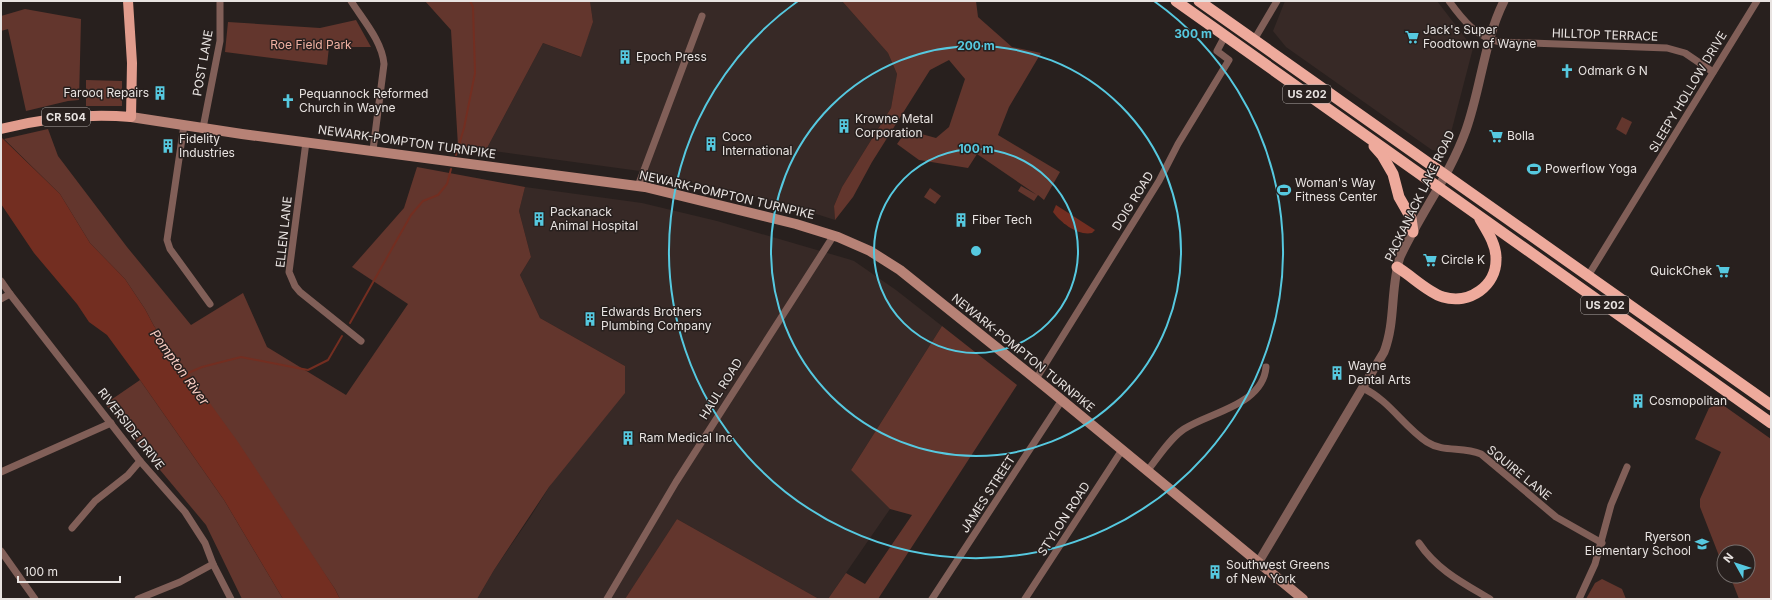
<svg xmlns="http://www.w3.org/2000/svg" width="1772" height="600" viewBox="0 0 1772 600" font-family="Inter,sans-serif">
	<rect width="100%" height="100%" fill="#28201e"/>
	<g fill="#372926">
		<path d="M590,1H842L888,53L897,74L891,108L842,187L834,206L835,220L785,204L647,172L486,150L543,43L580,57L593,22Z"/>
		<path d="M1285,1H1437L1473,48L1448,144L1444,149L1439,151L1432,150L1286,47L1273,31Z"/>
		<path d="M525,187L642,203L717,221L848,259L854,261L896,290L942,326L851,470L890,509L828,599H819L677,519L625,599H477L494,570L531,516L625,366L540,318L520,275L531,257L519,211Z"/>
	</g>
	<g fill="#63362d">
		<path d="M425,1H590L593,22L581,57L543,43L486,150L458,146L451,30Z"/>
		<path d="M842,1H976L978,17L1012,47L1041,53L1009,107L998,135L1060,172L1044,200L1038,195L1034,201L1018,191L1021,186L1037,195L977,154L968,168L919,160L897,144L907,130L936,138L949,127L965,79L949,60L930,70L872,162L853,197L835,220L834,206L842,187L891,108L897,74L888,53Z"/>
		<path d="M25,9L81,19L79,100L68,101L26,111L8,29L1,31V16Z"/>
		<path d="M356,20L371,47H329L327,65L225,52L228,22L320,28Z"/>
		<path d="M86,80L122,81V106H86Z"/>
		<path d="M1622,117L1632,122L1626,135L1616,129Z"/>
		<path d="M48,129L58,156L127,247L191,325L243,293L267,347L346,395L408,304L352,267L404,208L417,167L525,187L519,211L531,257L520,275L540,318L625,366V393L549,487L494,570L477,599H340L335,589L154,326L145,309L125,279L90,243L60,194L4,139Z"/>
		<path d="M930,188L941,196L935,204L924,197Z"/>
		<path d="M942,326L1017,385L878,599H828L846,573L865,584L912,515L890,509L851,470Z"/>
		<path d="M140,380L224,500L283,599H242L206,525L105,404Z"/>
		<path d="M1720,403L1771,439V599H1755L1756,598L1739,599L1730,576H1748V552H1724L1723,566L1700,507V499L1721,452L1695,439L1709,408Z"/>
		<path d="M677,519L819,599H625Z"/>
		<path d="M1602,579L1622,589L1626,599H1586L1595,583Z"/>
	</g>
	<g fill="#732e21">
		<path d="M1,137L60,194L90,243L125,279L145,309L154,326L238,442L335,589L340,599H283L224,500L140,380L107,335L89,322L77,304L34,253L1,204Z"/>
		<path d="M1056,205L1095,230L1092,233C1078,236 1061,223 1053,212Z"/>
	</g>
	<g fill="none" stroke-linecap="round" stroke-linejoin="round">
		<g stroke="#732e21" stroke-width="2">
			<path d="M456,155L464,128L475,73L473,7L470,1"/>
			<path d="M350,323L411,215L423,201L438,195L447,184L451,169"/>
			<path d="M188,373L202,367L241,357L308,370L328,360L342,336"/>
		</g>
		<g stroke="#815f58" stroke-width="7">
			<path d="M351,1C363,20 382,41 384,64L373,150"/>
			<path d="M1449,1C1462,19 1477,38 1500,42L1667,48L1685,53L1713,72"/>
			<path d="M1254,40L1277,1"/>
			<path d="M184,125L167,240L170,249L210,304"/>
			<path d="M203,128L220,41V1"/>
			<path d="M306,142L289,272L295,286L300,292L361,341"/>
			<path d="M638,186L702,16"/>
			<path d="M1588,276L1757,1"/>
			<path d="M1,281L10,294L140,461L185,512L205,543L213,564L231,599"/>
			<path d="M1,299L10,294"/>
			<path d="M1036,379L1159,181L1178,144L1229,60L1217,51L1225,36"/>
			<path d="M1363,388C1390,401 1403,426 1427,442C1444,453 1462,446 1481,454L1556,517L1602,543"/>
			<path d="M1147,471C1158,458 1169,439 1184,429C1210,412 1263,405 1266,367"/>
			<path d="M1,472L111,423"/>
			<path d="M72,528L95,501L128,475L140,461"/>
			<path d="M1419,543C1437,570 1463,583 1490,599"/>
			<path d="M1,551L35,599"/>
			<path d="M138,599L180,582L213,564"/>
			<path d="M607,599L676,482L834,235"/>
			<path d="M932,599L1062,400"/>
			<path d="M1025,599L1122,450"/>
			<path d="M1579,599L1595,564L1611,505L1627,467"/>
		</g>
		<path stroke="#815f58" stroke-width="9" d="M1258,563L1384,352C1396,321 1390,289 1400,257C1420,214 1450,175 1466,130C1481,88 1484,41 1504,1"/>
		<path stroke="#b78276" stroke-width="10" d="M131,117L242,134L645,187L796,224L838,237L870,251L900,270L1047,388L1303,599"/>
		<path stroke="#e19c8d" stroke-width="10" d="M1,129C44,118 86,113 131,117L132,63L128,1"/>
		<g stroke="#eeaa9c" stroke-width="11">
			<path d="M1176,1L1771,423"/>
			<path d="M1199,1L1771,405"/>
			<path d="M1374,146L1382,155L1393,174L1399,197L1411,218L1413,232"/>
			<path d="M1397,267C1412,276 1427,292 1443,297C1469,305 1497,286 1496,258C1496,244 1487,231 1480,219"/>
		</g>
	</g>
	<g fill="none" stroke="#56c9e0" stroke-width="2">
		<circle cx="976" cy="251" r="102"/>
		<circle cx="976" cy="251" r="205"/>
		<path d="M1154 1A307 307 0 1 1 798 1"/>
	</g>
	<defs>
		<symbol id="supermarket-bare" viewBox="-9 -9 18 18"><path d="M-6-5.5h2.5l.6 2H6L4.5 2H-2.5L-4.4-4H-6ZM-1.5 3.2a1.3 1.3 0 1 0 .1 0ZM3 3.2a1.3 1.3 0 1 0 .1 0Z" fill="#56c9e0" stroke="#28201e" stroke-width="2.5" paint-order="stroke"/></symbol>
		<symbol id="building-bare" viewBox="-9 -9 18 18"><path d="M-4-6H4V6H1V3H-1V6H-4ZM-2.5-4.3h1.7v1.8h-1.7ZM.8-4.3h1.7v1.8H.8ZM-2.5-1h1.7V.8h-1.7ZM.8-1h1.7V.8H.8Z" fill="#56c9e0" stroke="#28201e" stroke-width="2.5" paint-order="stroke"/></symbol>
		<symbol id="church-bare" viewBox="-9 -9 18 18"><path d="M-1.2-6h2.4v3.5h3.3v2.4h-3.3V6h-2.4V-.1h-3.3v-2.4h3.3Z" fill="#56c9e0" stroke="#28201e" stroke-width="2.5" paint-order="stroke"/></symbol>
		<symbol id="stadium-bare" viewBox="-9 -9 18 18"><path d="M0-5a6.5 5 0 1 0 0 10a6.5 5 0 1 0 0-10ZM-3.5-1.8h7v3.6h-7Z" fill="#56c9e0" stroke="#28201e" stroke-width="2.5" paint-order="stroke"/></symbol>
		<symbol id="school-bare" viewBox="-9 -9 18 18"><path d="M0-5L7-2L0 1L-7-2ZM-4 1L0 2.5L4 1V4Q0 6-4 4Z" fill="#56c9e0" stroke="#28201e" stroke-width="2.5" paint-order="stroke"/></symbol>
	</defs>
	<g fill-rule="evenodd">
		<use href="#supermarket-bare" x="1402" y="27" width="20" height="20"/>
		<use href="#building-bare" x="615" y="47" width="20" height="20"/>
		<use href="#church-bare" x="1557" y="61" width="20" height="20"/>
		<use href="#building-bare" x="150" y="83" width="20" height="20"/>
		<use href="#church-bare" x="278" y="91" width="20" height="20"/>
		<use href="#building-bare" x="834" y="116" width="20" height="20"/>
		<use href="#supermarket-bare" x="1486" y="126" width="20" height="20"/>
		<use href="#building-bare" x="701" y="134" width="20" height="20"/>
		<use href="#building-bare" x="158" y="136" width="20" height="20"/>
		<use href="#stadium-bare" x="1524" y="159" width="20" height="20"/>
		<use href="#stadium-bare" x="1274" y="180" width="20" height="20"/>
		<use href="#building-bare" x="529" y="209" width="20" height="20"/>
		<use href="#building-bare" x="951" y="210" width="20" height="20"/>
		<use href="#supermarket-bare" x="1420" y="250" width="20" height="20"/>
		<use href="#supermarket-bare" x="1713" y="261" width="20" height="20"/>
		<use href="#building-bare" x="580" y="309" width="20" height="20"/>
		<use href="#building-bare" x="1327" y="363" width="20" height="20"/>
		<use href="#building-bare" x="1628" y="391" width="20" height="20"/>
		<use href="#building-bare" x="618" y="428" width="20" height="20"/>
		<use href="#school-bare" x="1692" y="534" width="20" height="20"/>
		<use href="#building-bare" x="1205" y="562" width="20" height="20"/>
	</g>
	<g text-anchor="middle" stroke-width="3" stroke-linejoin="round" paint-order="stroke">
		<g fill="#28201e" stroke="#aea8a6" stroke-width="1">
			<rect x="1283" y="85" width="48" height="18" rx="3"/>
			<rect x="42" y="108" width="48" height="18" rx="3"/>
			<rect x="1581" y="296" width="48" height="18" rx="3"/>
		</g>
		<g font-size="11" font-weight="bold" fill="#e8e3e1">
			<text x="1307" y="98">US 202</text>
			<text x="66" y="121">CR 504</text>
			<text x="1605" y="309">US 202</text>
		</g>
		<g font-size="12" fill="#e8e3e1" stroke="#28201e" text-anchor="start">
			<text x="1423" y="34">Jack's Super<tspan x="1423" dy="14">Foodtown of Wayne</tspan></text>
			<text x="636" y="61">Epoch Press</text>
			<text x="1578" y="75">Odmark G N</text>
			<text x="149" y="97" text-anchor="end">Farooq Repairs</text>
			<text x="299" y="98">Pequannock Reformed<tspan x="299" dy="14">Church in Wayne</tspan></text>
			<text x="855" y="123">Krowne Metal<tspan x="855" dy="14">Corporation</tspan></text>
			<text x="1507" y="140">Bolla</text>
			<text x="722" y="141">Coco<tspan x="722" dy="14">International</tspan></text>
			<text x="179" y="143">Fidelity<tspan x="179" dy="14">Industries</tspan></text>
			<text x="1545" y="173">Powerflow Yoga</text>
			<text x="1295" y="187">Woman's Way<tspan x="1295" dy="14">Fitness Center</tspan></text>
			<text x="550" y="216">Packanack<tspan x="550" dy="14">Animal Hospital</tspan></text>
			<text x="972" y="224">Fiber Tech</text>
			<text x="1441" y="264">Circle K</text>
			<text x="1712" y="275" text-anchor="end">QuickChek</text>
			<text x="601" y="316">Edwards Brothers<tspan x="601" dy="14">Plumbing Company</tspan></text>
			<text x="1348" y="370">Wayne<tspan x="1348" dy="14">Dental Arts</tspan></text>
			<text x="1649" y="405">Cosmopolitan</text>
			<text x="639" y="442">Ram Medical Inc</text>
			<text x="1691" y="541" text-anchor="end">Ryerson<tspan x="1691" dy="14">Elementary School</tspan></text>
			<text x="1226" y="569">Southwest Greens<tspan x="1226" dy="14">of New York</tspan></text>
		</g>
		<g font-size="12" fill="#e8e3e1" stroke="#28201e">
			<text transform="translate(1605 35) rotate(2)" y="4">HILLTOP TERRACE</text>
			<text transform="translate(203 63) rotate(-80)" y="4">POST LANE</text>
			<text transform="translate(1688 92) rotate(-59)" y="4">SLEEPY HOLLOW DRIVE</text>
			<text transform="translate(407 142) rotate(8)" y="4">NEWARK-POMPTON TURNPIKE</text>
			<text transform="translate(727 195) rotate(13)" y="4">NEWARK-POMPTON TURNPIKE</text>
			<text transform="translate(1420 196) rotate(-64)" y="4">PACKANACK LAKE ROAD</text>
			<text transform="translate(1133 201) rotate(-58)" y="4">DOIG ROAD</text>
			<text transform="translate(284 232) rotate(-84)" y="4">ELLEN LANE</text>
			<text transform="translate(1023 353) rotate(39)" y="4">NEWARK-POMPTON TURNPIKE</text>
			<text transform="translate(721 389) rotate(-58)" y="4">HAUL ROAD</text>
			<text transform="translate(131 429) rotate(52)" y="4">RIVERSIDE DRIVE</text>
			<text transform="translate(1519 473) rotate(39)" y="4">SQUIRE LANE</text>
			<text transform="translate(988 494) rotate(-57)" y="4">JAMES STREET</text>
			<text transform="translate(1064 519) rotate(-57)" y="4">STYLON ROAD</text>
		</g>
		<g font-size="12" fill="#f1b1a3" stroke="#28201e">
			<text x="311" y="49">Roe Field Park</text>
		</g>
		<g font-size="13" font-style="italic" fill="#f9cdc3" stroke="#28201e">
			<text transform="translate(180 367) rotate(54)" y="5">Pompton River</text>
		</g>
	</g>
	<circle cx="976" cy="251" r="6" fill="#56c9e0" stroke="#28201e" stroke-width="2"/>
	<g font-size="12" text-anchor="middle" font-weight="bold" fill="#56c9e0" stroke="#28201e" stroke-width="3" stroke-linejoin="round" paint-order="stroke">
		<text x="1193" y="38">300 m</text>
		<text x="976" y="50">200 m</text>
		<text x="976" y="153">100 m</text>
	</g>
	<rect width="1772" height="600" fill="none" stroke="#e8e3e1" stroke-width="4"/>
	<g transform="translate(1736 564) rotate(309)"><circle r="19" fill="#28201e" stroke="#756e6c"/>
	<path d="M0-3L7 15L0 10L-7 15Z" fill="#56c9e0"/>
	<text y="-6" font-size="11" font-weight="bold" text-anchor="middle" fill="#e8e3e1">N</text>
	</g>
	<path d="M18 576v6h102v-6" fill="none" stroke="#e8e3e1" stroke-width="2"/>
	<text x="24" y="576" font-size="12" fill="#e8e3e1" stroke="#28201e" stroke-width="3" paint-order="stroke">100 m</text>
</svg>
